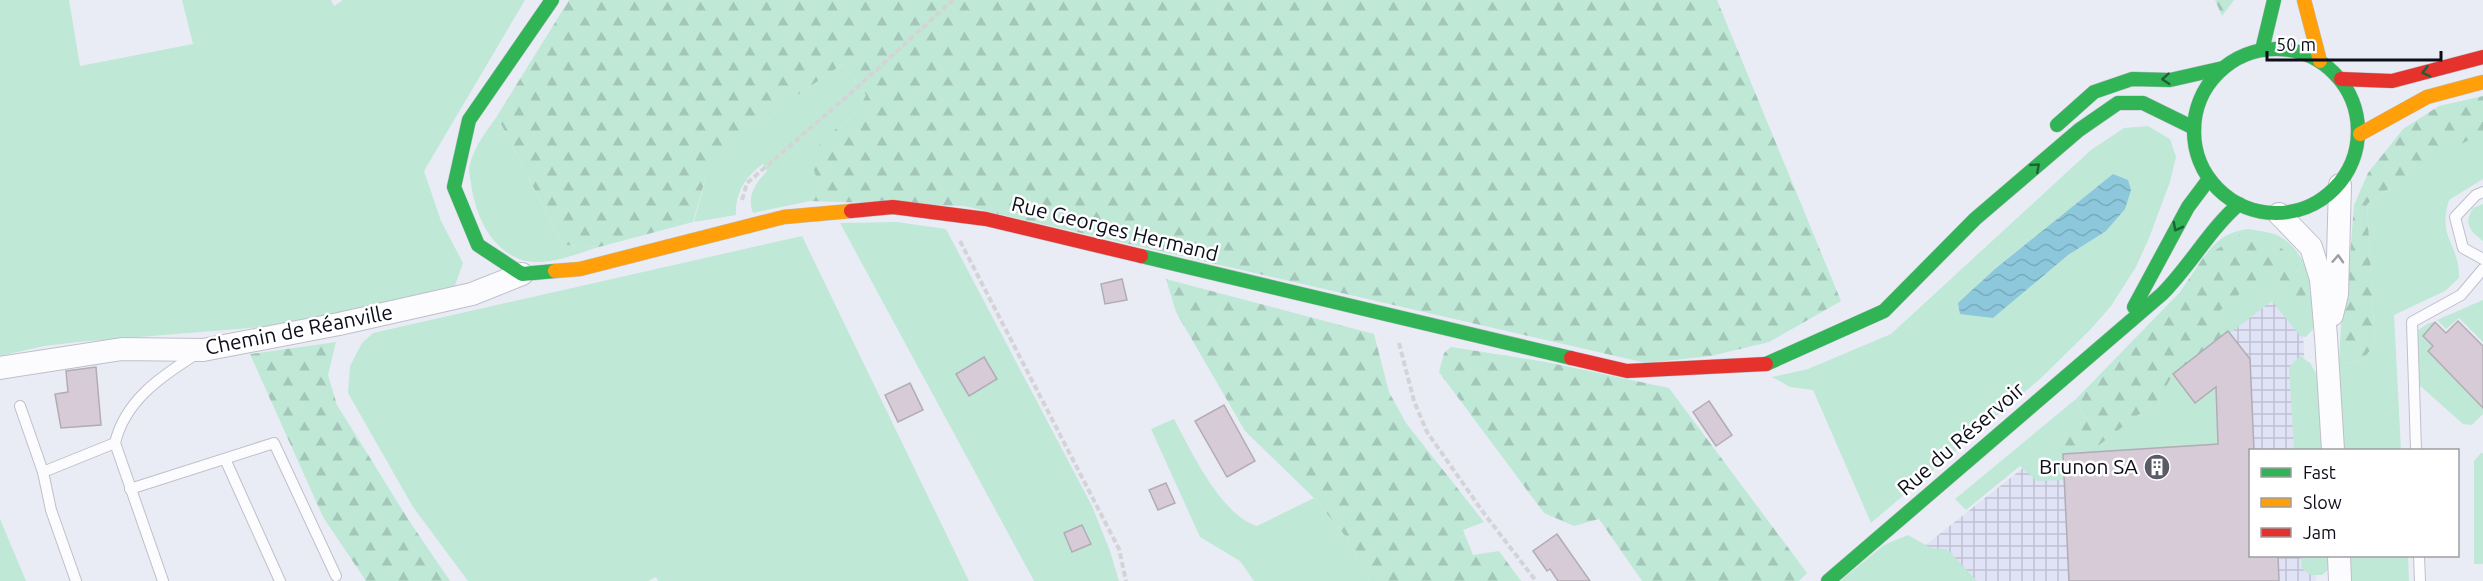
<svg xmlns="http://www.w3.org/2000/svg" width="2483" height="581" viewBox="0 0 2483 581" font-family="Ubuntu,sans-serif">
	<defs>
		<pattern id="industrial-grid" width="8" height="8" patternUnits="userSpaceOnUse" patternTransform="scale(1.5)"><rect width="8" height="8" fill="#e0e2f6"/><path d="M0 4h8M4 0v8" fill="none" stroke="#bfc1d2"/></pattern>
		<pattern id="forest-firs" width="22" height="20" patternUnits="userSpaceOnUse" patternTransform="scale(1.5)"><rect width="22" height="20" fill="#bfe8d7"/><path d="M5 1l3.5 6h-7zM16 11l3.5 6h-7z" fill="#a3c6b8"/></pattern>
		<pattern id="water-waves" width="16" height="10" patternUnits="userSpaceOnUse" patternTransform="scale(1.5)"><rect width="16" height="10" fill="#8dc7dc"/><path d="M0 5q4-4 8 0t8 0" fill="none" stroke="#78aabc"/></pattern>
	</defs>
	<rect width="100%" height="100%" fill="#eaecf5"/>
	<path fill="url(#industrial-grid)" d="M2249,286L2302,313L2309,450H2250V556H2315L2316,581H1880L2143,373Z"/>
	<g fill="#bfe8d7">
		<path d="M0,0H69L80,66L193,44L182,0H331L334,6L343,0H525L424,171L441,221L463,263L454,288L285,325L78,342L44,346L0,356Z"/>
		<path d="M843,64L866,95L856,114L828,135L818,183L810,201L753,213C746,196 756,183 767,171L763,164C746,176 735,193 736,215L694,222L706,176L756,129L796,96Z"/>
		<path d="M497,116L563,245L599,247C575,254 548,267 522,260C489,249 475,213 471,183C470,177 468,170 470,164C475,145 486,132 497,116Z"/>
		<path d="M2148,126L2170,139L2176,157L2170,182L2149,238L2136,267L2111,306L2091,329L2041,378L1871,523L1813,390L1790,387L1772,377L1808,369L1891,334L2091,150L2124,128Z"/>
		<path d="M2474,136L2483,140V179L2449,200C2437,240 2460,243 2459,278L2445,291L2394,315L2401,450H2342L2339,363L2361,361L2375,345L2367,204L2417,169Z"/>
		<path d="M2483,204V241C2470,231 2463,224 2473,208Z"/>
		<path d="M897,222L946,229L1092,506L1110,551L1119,581H1034L840,223Z"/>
		<path d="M2249,229C2259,231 2275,232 2284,239C2313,261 2313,296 2313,329L2306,337L2300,336L2272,301L2230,333L2215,314L2249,286H2270L2302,312L2300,269L2203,258C2217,240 2226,232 2249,229Z"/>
		<path d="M802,236L969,581H658L656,577L648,581H468L413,507L348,393L350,366L362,343L373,333Z"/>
		<path d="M2483,300V342L2459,318L2446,329L2437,320Z"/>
		<path d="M2435,322L2423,336L2433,346L2428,351L2483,408V414L2472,425L2463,424L2417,383L2416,339L2418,330L2429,323Z"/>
		<path d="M2300,356L2310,363L2317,375L2323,450H2294L2289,367Z"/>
		<path d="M2173,374L2195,403L2216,387L2218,444L2090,452L2160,398Z"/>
		<path d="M2076,399L2085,419L2058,440L2063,454L2064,480L2037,481L2020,466L1966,510L1955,499Z"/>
		<path d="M1174,419C1191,451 1221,515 1257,526L1314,498L1347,538L1370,581H1254L1240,561L1200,537L1151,429Z"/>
		<path d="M2481,453H2483V564H2474V461Z"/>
		<path d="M0,519L26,581H0Z"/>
		<path d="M1908,535L1931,548L1947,549L1977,581H1840L1884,545Z"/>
		<path d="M2301,556H2329L2330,568L2322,575H2311L2302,569Z"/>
		<path d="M2349,556H2408L2409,581H2351Z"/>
	</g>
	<g fill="url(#forest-firs)">
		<path d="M569,0H1717L1841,301L1769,342L1711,356L1646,363L964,206L810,201L818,183L810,157L828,135L856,114L866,95L843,64L796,96L756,129L706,176L693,222L599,247L563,245L497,116Z"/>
		<path d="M2215,0H2234L2222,16Z"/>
		<path d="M2483,96V140L2474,137L2417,169L2367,204L2375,345L2361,361L2339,363L2341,325L2349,268L2354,205L2368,173L2403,129L2439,106Z"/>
		<path d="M2241,234L2277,243L2300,269L2308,306L2302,313L2270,286H2249L2216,314L2228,331L2173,374L2160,398L2090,452L2063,454L2058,440L2085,419L2076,399L2180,292L2203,258Z"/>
		<path d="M1166,279L1374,334L1389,392L1406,423L1484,522L1463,530L1473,555L1499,551L1521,581H1370L1347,538L1314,498L1245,431L1176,312Z"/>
		<path d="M336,342L328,375L337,405L408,519L450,581H366L323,517L250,354Z"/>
		<path d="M1451,347L1546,362L1669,388L1807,573L1799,581H1642L1599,519L1574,526L1544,513L1439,372L1444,353Z"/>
	</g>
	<path fill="url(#water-waves)" d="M2113,174L2128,180L2131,190L2125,209L2106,231L2068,255L1993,318L1960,314L1958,303L1995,269Z"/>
	<g fill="#d6cbd7" stroke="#b2acb4" stroke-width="1.5">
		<path d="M1122,279L1127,300L1105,304L1101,284Z"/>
		<path d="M2458,321L2483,346V408L2428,351L2433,346L2423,336L2435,322L2446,333Z"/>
		<path d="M2228,331L2250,359L2254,450H2250V555H2278L2279,581H2069L2063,454L2218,444L2216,387L2195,403L2173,374Z"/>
		<path d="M984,357L997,379L969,396L956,374Z"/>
		<path d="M96,367L101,425L61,428L55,394L68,392L66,371Z"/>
		<path d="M910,383L923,410L898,422L885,395Z"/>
		<path d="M1709,401L1732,435L1716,446L1693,412Z"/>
		<path d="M1224,405L1255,461L1227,477L1195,421Z"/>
		<path d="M1166,483L1175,503L1158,510L1149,490Z"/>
		<path d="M1082,525L1091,544L1072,552L1064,533Z"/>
		<path d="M1557,534L1590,581H1558L1550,569L1547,571L1533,551Z"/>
	</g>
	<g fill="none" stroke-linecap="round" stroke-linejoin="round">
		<defs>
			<g id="lane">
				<path d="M2483,192L2476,195L2455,217L2463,248L2483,259"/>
				<path d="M20,406L43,472L51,510L76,581"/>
				<path d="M115,443L163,581"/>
				<path d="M2416,450L2412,322L2461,295L2483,269"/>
				<path d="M225,459L280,581"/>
				<path d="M43,472L115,443C125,401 160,377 195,355"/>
				<path d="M130,489L274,443L336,576"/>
				<path d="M2419,556L2420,581"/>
			</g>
			<g id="street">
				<path d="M2279,214L2311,247L2321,279L2326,337L2333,450"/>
				<path d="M2332,315L2337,294L2340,185"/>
				<path d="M0,368L122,349L203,350L339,324L472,294L522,274"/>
				<path d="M2339,556L2340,581"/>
			</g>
			<g id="fast">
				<path d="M552,0L469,120L454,187L478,245L522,274L555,271"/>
				<circle cx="2276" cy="131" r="82"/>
				<path d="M2262,50L2274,0"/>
				<path d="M2057,125L2094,92L2132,79L2170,80L2223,68"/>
				<path d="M1141,256L1571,358"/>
				<path d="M2134,307L2188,207L2209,179"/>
				<path d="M1766,364L1884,311L1975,219L2079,130L2118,103H2143L2194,128"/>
				<path d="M1828,581L2162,294C2190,266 2209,230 2239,204"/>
			</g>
			<g id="slow">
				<path d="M2304,0L2320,61"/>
				<path d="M2360,134L2427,97L2483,82"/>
				<path d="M555,271L580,269L784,217L851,211"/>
			</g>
			<g id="jam">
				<path d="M2341,79L2392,81L2483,57"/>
				<path d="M851,211L893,207L986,219L1141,256"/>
				<path d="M1571,358L1627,371L1766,364"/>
			</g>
		</defs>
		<use href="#lane" stroke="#bebfcb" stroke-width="12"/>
		<use href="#street" stroke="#bebfcb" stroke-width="24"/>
		<use href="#fast" stroke="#bebfcb" stroke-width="15"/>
		<use href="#slow" stroke="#bebfcb" stroke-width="15"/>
		<use href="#jam" stroke="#bebfcb" stroke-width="15"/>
		<g stroke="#d4d4d8" stroke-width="4" stroke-dasharray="6 3" stroke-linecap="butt">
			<path d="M742,200L747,183L851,93L953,0"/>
			<path d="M960,241L1119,549L1126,581"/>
			<path d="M1399,343L1414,401L1427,432L1483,512L1536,581"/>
		</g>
		<use href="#lane" stroke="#fcfcfe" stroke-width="10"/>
		<use href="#street" stroke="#fcfcfe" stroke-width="22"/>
		<use href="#fast" stroke="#30b455" stroke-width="14"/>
		<use href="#slow" stroke="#ff9f0a" stroke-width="14"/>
		<use href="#jam" stroke="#e5322d" stroke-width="14"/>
	</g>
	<defs><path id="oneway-chevron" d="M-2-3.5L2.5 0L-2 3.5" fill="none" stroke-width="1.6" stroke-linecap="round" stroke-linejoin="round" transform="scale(1.5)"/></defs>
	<g stroke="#1e6038">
		<use href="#oneway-chevron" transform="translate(2426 72) rotate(165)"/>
		<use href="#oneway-chevron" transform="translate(2166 79) rotate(176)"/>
		<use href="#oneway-chevron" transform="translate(2036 167) rotate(-41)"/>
		<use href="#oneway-chevron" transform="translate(2177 227) rotate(118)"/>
	</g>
	<use stroke="#9c9ca3" href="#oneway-chevron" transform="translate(2338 259) rotate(-87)"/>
	<defs>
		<symbol id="building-disc" viewBox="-11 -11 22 22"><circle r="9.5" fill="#5a5b67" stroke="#fff"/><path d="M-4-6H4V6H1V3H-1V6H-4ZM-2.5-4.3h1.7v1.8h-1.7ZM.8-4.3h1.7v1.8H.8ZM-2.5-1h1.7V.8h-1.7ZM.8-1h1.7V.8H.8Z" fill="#fff"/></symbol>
	</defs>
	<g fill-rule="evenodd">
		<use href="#building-disc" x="2142" y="452" width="30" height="30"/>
	</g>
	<g text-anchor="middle" stroke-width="5" stroke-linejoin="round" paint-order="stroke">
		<g font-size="21" fill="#0d0d1b" stroke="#fff">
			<text transform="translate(1115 229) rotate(14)" y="7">Rue Georges Hermand</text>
			<text transform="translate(299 330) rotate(-11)" y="7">Chemin de Réanville</text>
			<text transform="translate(1961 439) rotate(-41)" y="7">Rue du Réservoir</text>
		</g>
		<g font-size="21" fill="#0d0d1b" stroke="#fff" text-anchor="end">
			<text x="2138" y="474">Brunon SA</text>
		</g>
	</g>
	<rect x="2249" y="449" width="210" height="108" fill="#ffffff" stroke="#9e9ea4" stroke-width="1.5"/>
	<rect x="2261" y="468" width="30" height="9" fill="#30b455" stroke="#9e9ea4" stroke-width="1.5"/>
	<text x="2303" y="479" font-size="18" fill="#0d0d1b">Fast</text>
	<rect x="2261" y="498" width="30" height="9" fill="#ff9f0a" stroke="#9e9ea4" stroke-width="1.5"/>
	<text x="2303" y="509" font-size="18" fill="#0d0d1b">Slow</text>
	<rect x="2261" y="528" width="30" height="9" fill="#e5322d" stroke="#9e9ea4" stroke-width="1.5"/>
	<text x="2303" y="539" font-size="18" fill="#0d0d1b">Jam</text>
	<path d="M2267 51v9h174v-9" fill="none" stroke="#0d0d1b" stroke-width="3"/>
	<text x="2276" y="51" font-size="18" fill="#0d0d1b" stroke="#ffffff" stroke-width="4.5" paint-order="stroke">50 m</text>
</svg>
